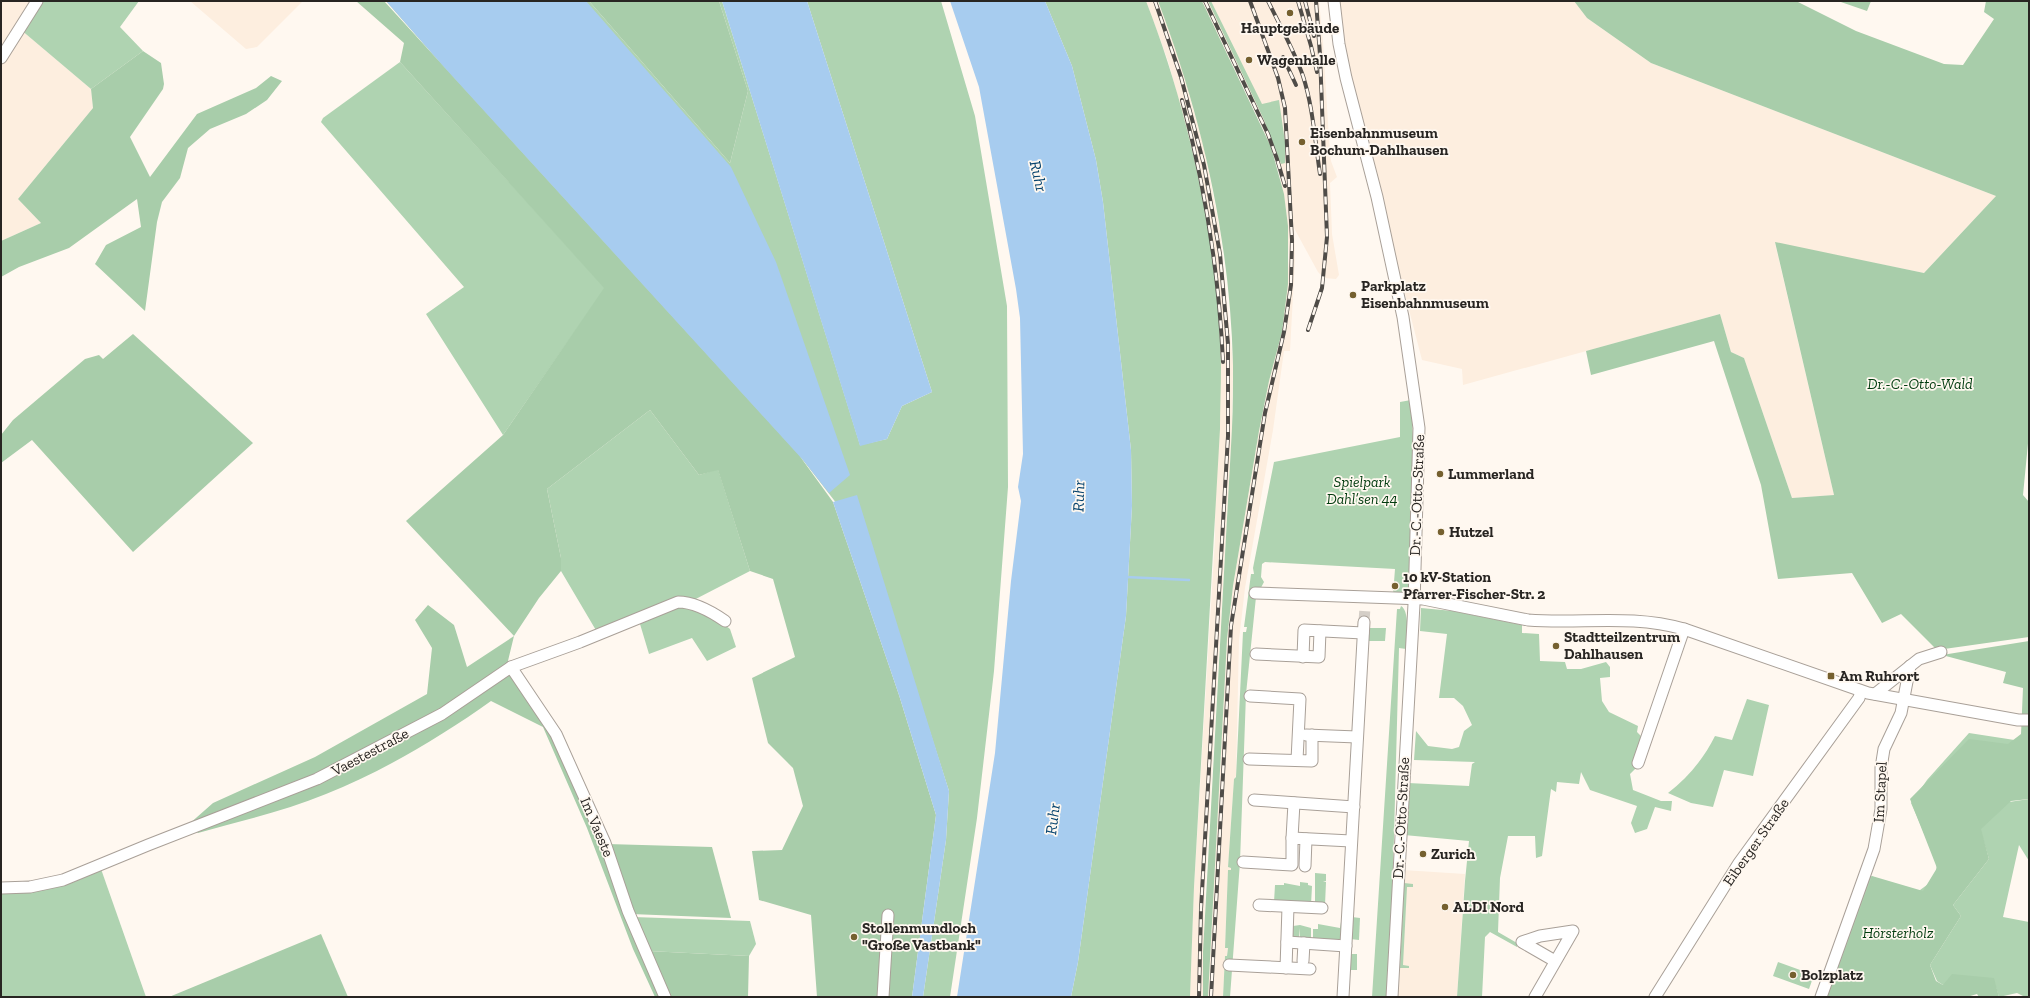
<svg xmlns="http://www.w3.org/2000/svg" width="2030" height="998" viewBox="0 0 2030 998" font-family="'Zilla Slab',serif">
	<rect width="100%" height="100%" fill="#fff8f0"/>
	<g fill="#fdeedf">
		<path d="M1,1H36L19,28L91,89L93,108L18,199L41,223L1,241Z"/>
		<path d="M190,1H303L257,47L246,49Z"/>
		<path d="M1146,1H1158L1179,58L1204,147L1220,231L1233,364L1232,428L1205,890L1203,997H1190L1194,887L1215,539L1216,298L1208,232L1190,142L1168,61Z"/>
		<path d="M1202,1H1319L1323,42L1329,139L1331,161L1337,177L1330,183L1332,234L1339,275L1336,279L1324,278L1318,272L1294,228L1295,258L1290,351H1284L1273,430L1245,588L1239,640L1236,776L1234,779L1228,867H1231V871H1228L1225,948H1228L1227,956H1225L1223,997H1208L1227,639L1233,586L1259,431L1269,381L1282,332L1289,258L1286,209L1278,167L1260,121Z"/>
		<path d="M1337,1H1574L1587,18L1651,63L1996,196L1924,273L1775,243L1834,495L1792,498L1744,358L1731,352L1720,314L1463,385L1462,369L1422,360L1348,74Z"/>
		<path d="M1403,870L1465,874L1457,997H1397Z"/>
	</g>
	<g fill="#afd3b1">
		<path d="M38,1H139L120,27L143,51L91,89L20,29Z"/>
		<path d="M386,1H589L730,163L748,91L719,1H722L860,445L887,439L902,406L932,392L807,1H941L975,116L1007,306L1008,487L994,671L977,818L950,997H923L946,840L949,791L915,685L837,504L803,460L445,68Z"/>
		<path d="M1045,1H1146C1190,114 1218,245 1221,366C1221,387 1220,408 1220,429L1194,887L1190,997H1071L1078,962L1126,616L1132,506L1131,450L1103,202L1096,160L1072,66Z"/>
		<path d="M1208,1H1211L1262,104L1279,100L1285,142V163L1281,164L1264,120Z"/>
		<path d="M400,62L605,288L503,435L426,314L464,287L321,122L323,118Z"/>
		<path d="M1411,400L1413,438L1409,595H1393L1395,569L1265,562L1262,564L1261,577L1264,582L1256,597L1246,694L1240,862L1230,997H1223L1225,956H1227L1228,948H1225L1228,870H1231V868L1228,867L1234,779L1236,777L1243,632H1246L1247,627H1244L1251,574H1254L1253,568L1274,462L1400,437V402Z"/>
		<path d="M650,410L699,475L718,469L750,571L686,604L709,613L730,629L736,647L707,661L692,638L649,654L640,624L597,632L561,571V558L547,489Z"/>
		<path d="M1401,606C1410,611 1407,638 1406,649L1399,648L1392,911L1387,997H1372L1397,609H1400Z"/>
		<path d="M1421,608L1453,611L1522,625V633L1539,634L1540,661L1565,662L1567,669H1581L1606,662L1610,667V677L1600,678L1602,701L1609,712L1638,726L1637,732L1644,739L1636,768L1630,774L1633,790L1661,801H1672L1671,811L1655,807L1647,829L1635,833L1631,823L1637,806L1590,790L1581,772L1579,784L1557,782L1556,792L1551,789L1542,856L1536,858L1535,836H1508L1500,878L1498,932L1517,943V947L1490,932L1485,937L1482,997H1457L1465,881L1469,841L1404,835L1408,783L1469,786L1472,764L1475,762L1414,760L1416,731L1428,746L1452,749L1459,747L1464,731L1472,725L1463,706L1454,698H1439L1447,634L1420,631Z"/>
		<path d="M1366,628H1386L1385,641H1366Z"/>
		<path d="M1747,699L1769,705L1753,776L1724,770L1713,807L1691,803L1668,793C1688,778 1704,758 1715,736L1732,740Z"/>
		<path d="M1969,733L2021,741L2009,802L2029,799V861L2019,845L2003,917L2029,922V997H2025L2017,993L1999,997L1993,978L1943,985L1937,981L1930,965L1961,916L1953,905L1989,859L1980,829L1983,812L1910,997H1826L1868,878L1871,876L1916,893L1935,879L1937,863L1911,803L1927,780Z"/>
		<path d="M101,869L146,997H1V891Z"/>
		<path d="M1315,873L1326,874V881H1323L1326,882L1325,905L1315,904Z"/>
		<path d="M1300,882L1308,883V885L1312,886L1311,905L1274,902L1275,885H1284V883L1300,886Z"/>
		<path d="M1404,883L1413,884V887H1407L1403,965L1409,966V968H1400Z"/>
		<path d="M633,917L750,921L756,944L749,956L648,951Z"/>
		<path d="M1352,917L1360,918L1359,940L1350,939Z"/>
		<path d="M1341,922L1344,923V941L1313,939V929H1318V924L1340,928Z"/>
		<path d="M1300,925L1311,928V940L1300,939V928L1299,939H1292L1293,926Z"/>
		<path d="M1349,954H1357V970H1348Z"/>
		<path d="M1778,962L1814,975L1809,989L1773,976Z"/>
	</g>
	<g fill="#a8cdaa">
		<path d="M356,1H384L799,455L833,502L899,695L936,815L912,997H817L811,915L759,900L752,851L782,850L803,806L793,768L768,743L752,678L795,657L773,579L750,571L718,470L699,475L650,410L547,489L561,558V571L539,598L514,636L507,665L548,722L648,951L749,956L748,997H655L633,949L587,828L543,727L491,701C442,736 382,772 326,794C285,811 241,821 198,833L188,825L213,803L315,757L427,694L432,648L415,620L428,605L454,625L467,667L514,636L406,521L503,435L604,288L400,62L404,43Z"/>
		<path d="M589,1H719L748,91L730,163Z"/>
		<path d="M1158,1H1202L1271,147L1284,194L1288,226V284L1282,332L1269,381L1259,431L1233,586L1227,639L1208,997H1203V952L1232,428C1233,407 1233,386 1233,365C1230,240 1202,117 1158,1Z"/>
		<path d="M1574,1H1796L1856,31L1944,64L1963,65L1994,19L1984,12L1986,1H2029V433L2023,495L2029,502V637L1937,650L1901,614L1882,623L1852,573L1778,579L1761,485L1714,341L1591,375L1586,351L1720,314L1731,352L1744,358L1792,498L1834,495L1775,242L1924,273L1996,196L1651,63L1587,18Z"/>
		<path d="M1838,1H1871L1867,11Z"/>
		<path d="M143,51L161,63L164,84L163,89L130,137L150,177L197,114L256,88L271,76L282,81L267,100L246,114L210,129L188,148L180,178L162,202L157,222L145,311L95,264L106,245L141,227L137,199L69,248L19,267L1,277V241L41,223L18,199L93,108L91,89Z"/>
		<path d="M133,334L253,443L133,552L32,440L1,463V435L13,420L85,359L99,355L103,359Z"/>
		<path d="M2029,641V799L2011,801L1981,829L1989,859L1953,905L1961,916L1930,965L1936,981L1943,985L1952,974L1994,978L1999,997H1979L1977,994L1967,997H1828L1872,876L1923,891L1937,868L1910,799L1969,739L2008,744L2021,734L2023,688L2003,683L2006,672L1942,655Z"/>
		<path d="M607,844L712,847L731,918L631,914Z"/>
		<path d="M321,934L348,997H169Z"/>
	</g>
	<g fill="#a7ccef">
		<path d="M386,1H586L731,167L776,262L850,475L829,493L803,460L445,68Z"/>
		<path d="M722,1H807L932,392L902,406L887,439L860,446Z"/>
		<path d="M950,1H1045L1072,66L1096,160L1103,202L1131,450L1132,506L1126,616L1078,962L1071,997H957L995,753L1011,581L1021,501L1018,487L1023,454L1020,318L1016,289L979,87Z"/>
		<path d="M857,495L949,791L946,840L923,997H912L936,815L899,695L833,502Z"/>
	</g>
	<g fill="none" stroke-linecap="round" stroke-linejoin="round">
		<path stroke="#a7ccef" stroke-width="2.5" d="M1126,577L1189,580"/>
		<path stroke="#d4cec7" stroke-width="11" stroke-dasharray="11 5.5" stroke-linecap="butt" d="M1364,622L1365,607"/>
		<defs>
			<g id="minor">
				<path d="M1334,1L1339,44L1346,78L1377,197L1403,317L1419,428L1414,604L1392,997"/>
				<path d="M1,58L37,1"/>
				<path d="M1255,593L1423,599L1528,620C1583,624 1630,614 1684,629L1868,693L2018,720H2029"/>
				<path d="M1256,654L1319,657L1320,631"/>
				<path d="M1303,657L1304,630L1363,633"/>
				<path d="M511,667L556,734L605,843L628,911L665,997"/>
				<path d="M1875,694L1919,659L1941,652"/>
				<path d="M1250,696L1300,699L1297,760"/>
				<path d="M1306,735L1357,737"/>
				<path d="M1249,759L1312,761V735"/>
				<path d="M1638,763L1684,629"/>
				<path d="M1254,800L1354,807"/>
				<path d="M1292,838L1294,803"/>
				<path d="M1243,862L1292,865V838L1351,841"/>
				<path d="M1305,866L1306,839"/>
				<path d="M1,888L30,887L63,880L148,845L317,779L442,714L511,667L580,642L678,602C695,602 712,612 725,621"/>
				<path d="M1259,905L1322,908"/>
				<path d="M1287,942L1346,946"/>
				<path d="M1303,961L1304,943"/>
				<path d="M1229,965L1310,969"/>
				<path d="M1286,968L1288,907"/>
				<path d="M883,997L888,915"/>
				<path d="M1343,997L1364,622"/>
				<path d="M1535,997L1573,931L1540,936L1522,942L1555,961"/>
				<path d="M1655,997L1739,863L1859,698L1861,691"/>
				<path d="M1821,997L1874,849L1881,809V768L1884,749L1901,713L1910,666"/>
			</g>
		</defs>
		<use href="#minor" stroke="#a9a098" stroke-width="13"/>
		<use href="#minor" stroke="#fff" stroke-width="11"/>
		<defs>
			<g id="rail">
				<path d="M1155,1L1181,77L1204,165L1220,254L1228,344V436L1201,909L1199,997"/>
				<path d="M1205,1L1268,134L1277,159L1285,186"/>
				<path d="M1268,1C1280,26 1294,50 1303,76C1313,107 1315,141 1320,174"/>
				<path d="M1298,1L1311,46L1317,72"/>
				<path d="M1305,1L1314,36"/>
				<path d="M1283,57L1296,85"/>
				<path d="M1182,100C1205,186 1219,273 1223,362"/>
				<path d="M1308,330L1322,288L1327,237L1320,55L1316,1"/>
				<path d="M1211,997L1231,626L1265,413L1284,332L1291,285L1292,240L1285,108L1278,78L1250,1"/>
			</g>
		</defs>
		<use href="#rail" stroke="#4f4c48" stroke-width="4"/>
		<use href="#rail" stroke="#fff8f0" stroke-width="2.5" stroke-dasharray="8" stroke-linecap="butt"/>
	</g>
	<g fill="#75602f" stroke="#fff8f0" stroke-width="1.5">
		<circle cx="1290" cy="13" r="4"/>
		<circle cx="1249" cy="60" r="4"/>
		<circle cx="1302" cy="142" r="4"/>
		<circle cx="1353" cy="295" r="4"/>
		<circle cx="1440" cy="474" r="4"/>
		<circle cx="1441" cy="532" r="4"/>
		<circle cx="1395" cy="586" r="4"/>
		<circle cx="1556" cy="646" r="4"/>
		<rect x="1827" y="672" width="8" height="8" rx="2"/>
		<circle cx="1423" cy="854" r="4"/>
		<circle cx="1445" cy="907" r="4"/>
		<circle cx="854" cy="937" r="4"/>
		<circle cx="1793" cy="975" r="4"/>
	</g>
	<g text-anchor="middle" stroke-width="3.5" stroke-linejoin="round" paint-order="stroke">
		<g font-size="15" font-weight="bold" fill="#282522" stroke="#fff8f0" text-anchor="start">
			<text x="1290" y="33" text-anchor="middle">Hauptgebäude</text>
			<text x="1257" y="65">Wagenhalle</text>
			<text x="1310" y="138">Eisenbahnmuseum<tspan x="1310" dy="17">Bochum-Dahlhausen</tspan></text>
			<text x="1361" y="291">Parkplatz<tspan x="1361" dy="17">Eisenbahnmuseum</tspan></text>
			<text x="1448" y="479">Lummerland</text>
			<text x="1449" y="537">Hutzel</text>
			<text x="1403" y="582">10 kV-Station<tspan x="1403" dy="17">Pfarrer-Fischer-Str. 2</tspan></text>
			<text x="1564" y="642">Stadtteilzentrum<tspan x="1564" dy="17">Dahlhausen</tspan></text>
			<text x="1839" y="681">Am Ruhrort</text>
			<text x="1431" y="859">Zurich</text>
			<text x="1453" y="912">ALDI Nord</text>
			<text x="862" y="933">Stollenmundloch<tspan x="862" dy="17">"Große Vastbank"</tspan></text>
			<text x="1801" y="980">Bolzplatz</text>
		</g>
		<g font-size="15" font-style="italic" fill="#013b0e" stroke="#fff8f0">
			<text x="1920" y="389">Dr.-C.-Otto-Wald</text>
			<text x="1362" y="487">Spielpark<tspan x="1362" dy="17">Dahl’sen 44</tspan></text>
			<text x="1898" y="938">Hörsterholz</text>
		</g>
		<g font-size="15" fill="#282522" stroke="#fff8f0">
			<text transform="translate(1417 495) rotate(-88)" y="5">Dr.-C.-Otto-Straße</text>
			<text transform="translate(370 752) rotate(-28)" y="5">Vaestestraße</text>
			<text transform="translate(1880 792) rotate(-87)" y="5">Im Stapel</text>
			<text transform="translate(1401 818) rotate(-87)" y="5">Dr.-C.-Otto-Straße</text>
			<text transform="translate(597 827) rotate(67)" y="5">Im Vaeste</text>
			<text transform="translate(1756 842) rotate(-55)" y="5">Eiberger Straße</text>
		</g>
		<g font-size="16" font-style="italic" fill="#06436e" stroke="#fff8f0">
			<text transform="translate(1039 176) rotate(77)" y="6">Ruhr</text>
			<text transform="translate(1078 496) rotate(-88)" y="6">Ruhr</text>
			<text transform="translate(1052 819) rotate(-83)" y="6">Ruhr</text>
		</g>
	</g>
	<rect width="2030" height="998" fill="none" stroke="#282522" stroke-width="4"/>
</svg>
